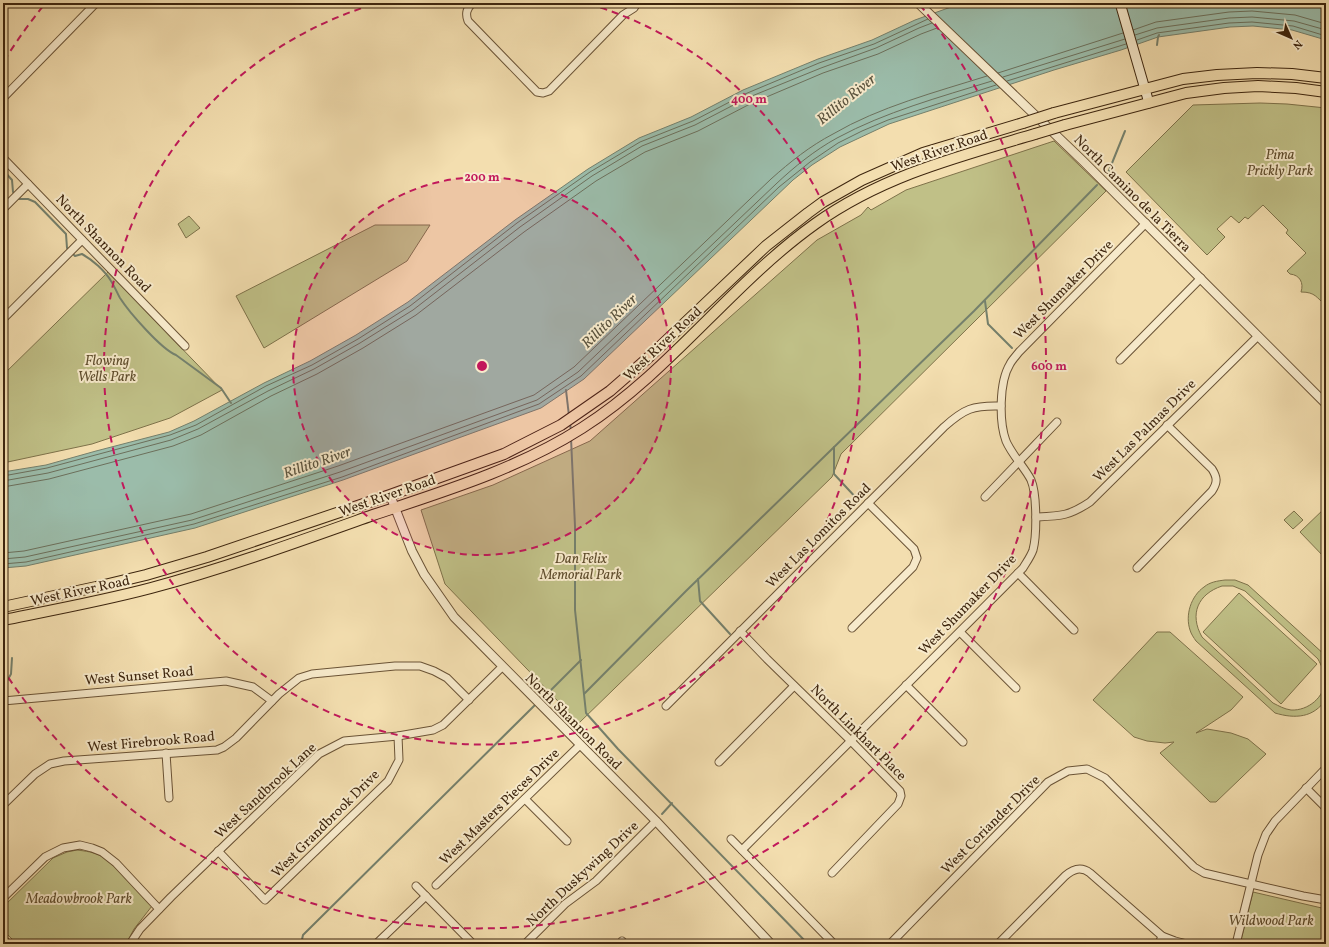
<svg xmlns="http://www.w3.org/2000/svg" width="1329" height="947" viewBox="0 0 1329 947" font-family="Vollkorn,serif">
	<rect width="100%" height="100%" fill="#f3deaf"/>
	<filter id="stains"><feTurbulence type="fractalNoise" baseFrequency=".005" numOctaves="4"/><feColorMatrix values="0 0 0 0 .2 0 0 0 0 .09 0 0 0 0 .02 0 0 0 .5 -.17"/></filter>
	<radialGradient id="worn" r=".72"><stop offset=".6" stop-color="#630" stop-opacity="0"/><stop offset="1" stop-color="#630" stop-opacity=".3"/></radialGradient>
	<g fill="#c0c087" stroke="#7e724a" fill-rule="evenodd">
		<path d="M1260,103L1287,104L1326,108V305C1316,298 1316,292 1301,292C1304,283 1300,275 1290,274L1287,271L1306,253L1286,233L1288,230L1263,205L1248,219L1245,217L1239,223L1231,216L1217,229L1225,237L1207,255L1126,172L1193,105Z"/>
		<path d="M1054,141L1106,191L841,454L832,477L579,723L445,584L421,510L493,485L590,441L817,240L861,215L868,207L871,210L906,190Z"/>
		<path d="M189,216L200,228L186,238L178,224Z"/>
		<path d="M375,225H430L407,261L264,348L236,296Z"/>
		<path d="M108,272L222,390L170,418L92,444L3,463V375Z"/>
		<path d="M1326,507V559L1300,532Z"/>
		<path d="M1294,511L1303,520L1293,529L1284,520Z"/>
		<path d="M1225,580H1235L1248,585L1326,656V699C1314,718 1295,719 1275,713L1196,641C1194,638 1191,634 1190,630C1185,615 1191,596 1204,587C1210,582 1217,581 1225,580ZM1222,586H1233L1245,591L1318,659C1321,665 1325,672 1325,680C1325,697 1308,711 1291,710C1284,709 1279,706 1273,703L1202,637C1189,614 1198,594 1222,586Z"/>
		<path d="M1239,593L1317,664L1281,704L1203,632Z"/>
		<path d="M1157,632H1170L1243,697L1231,710L1196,733L1207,729L1231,733L1248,739L1266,754L1216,802H1210L1160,753L1174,742L1165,743L1147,741L1134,737L1093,700Z"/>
		<path d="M77,850C85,851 94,852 101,856C117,866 138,892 152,906L134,929L126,944H17L3,930V907L53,858L67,852Z"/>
		<path d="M1253,892L1326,909V944H1240Z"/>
	</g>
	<path fill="#9bbcaa" stroke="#75806c" d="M962,3H1326V40L1292,30L1253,26L1230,27L1158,37L1121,50L1054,70L889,124L840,147L812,165L793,180L584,379L541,408L343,480L195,528L26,566L3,568V472L46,465L96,451L169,432L194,421L264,383L310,361L356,335L408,302L515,220L588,169L639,138L691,117L743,90L818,59L872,40L915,20Z"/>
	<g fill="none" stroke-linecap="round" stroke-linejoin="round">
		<g stroke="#6c705c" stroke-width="1">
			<path d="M1133,30L1156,22L1229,12L1252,11L1295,15L1326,24"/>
			<path d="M1135,35L1157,28L1229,18L1252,17L1294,21L1326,30"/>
			<path d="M1137,40L1157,33L1229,23L1252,22L1293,26L1326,36"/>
			<path d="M998,73L1123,33"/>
			<path d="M1003,77L1125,39"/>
			<path d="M1007,81L1126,44"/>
			<path d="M3,476L47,468L170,435L196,425L266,386L312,365L358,339L410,306L517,223L590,172L640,142L693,121L745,94L819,63L874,44L928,19"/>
			<path d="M3,481L48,473L171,440L198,429L268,391L314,369L360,343L413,310L520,227L592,176L642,146L695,125L747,98L821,68L876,48L919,28L932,23"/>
			<path d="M3,487L49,479L173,446L201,435L271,396L317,374L363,348L416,315L524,232L596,181L645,152L698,131L750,104L823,73L878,54L921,34L937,28"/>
			<path d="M3,553L24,551L191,514L338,466L534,395L574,367L771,179C790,162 810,146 833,134C879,107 936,92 987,76"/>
			<path d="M3,559L25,557L192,520L340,472L537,400L578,372L776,184C794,167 815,150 837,138C885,112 940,97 992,81"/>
			<path d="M3,564L26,562L194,524L342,477L539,404L581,376L779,187L810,162L838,143L862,131L888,120L996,85"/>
		</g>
		<g stroke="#75806c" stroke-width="2">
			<path d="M1157,45L1158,37L1159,35"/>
			<path d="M3,170L12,180L13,192L15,194"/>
			<path d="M1108,173L1125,131"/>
			<path d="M18,198L19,199H28L35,202L66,234L67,248L75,256L82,254C93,260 105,271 111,281C115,287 117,293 120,298C129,312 161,349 176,355L221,388L231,403"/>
			<path d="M985,301L988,324L1012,348"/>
			<path d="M566,390L569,416"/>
			<path d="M570,422L571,432"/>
			<path d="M571,438L575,526V610L586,713L618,749L808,944"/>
			<path d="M834,447V474L859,501"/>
			<path d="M698,579L700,601L730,634"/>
			<path d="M3,688L11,674L12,658"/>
			<path d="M584,694L686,591L974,311L1097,185"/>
			<path d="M541,700L581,660"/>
			<path d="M662,814L672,803"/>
			<path d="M301,944L303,935L537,703"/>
		</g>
		<defs>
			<g id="minor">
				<path d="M472,3C467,9 465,13 468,21L537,92L543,93L549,91L623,15L634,8L637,3"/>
				<path d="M3,98L96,3"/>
				<path d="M3,158L185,346"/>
				<path d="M3,209L28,184"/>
				<path d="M3,319L82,240"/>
				<path d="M1120,360L1201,278"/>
				<path d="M985,497L1057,422"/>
				<path d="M1036,517C1061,516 1069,516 1090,502L1258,336"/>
				<path d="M1137,568L1212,491C1218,482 1217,477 1212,469L1167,425"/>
				<path d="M1018,573L1074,630"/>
				<path d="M852,628L913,567L917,558L914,549L868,503"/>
				<path d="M740,631L767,659L851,741L900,791L901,796L898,804L832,873"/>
				<path d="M960,632L1016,688"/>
				<path d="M906,685L963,742"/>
				<path d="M3,701L226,681L253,687L272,701"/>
				<path d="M666,706L944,427C964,409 973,405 1001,406"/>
				<path d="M166,753L169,798"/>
				<path d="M719,762L794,686"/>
				<path d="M1306,788L1325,807L1326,812"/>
				<path d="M525,799L567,841"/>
				<path d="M3,805L35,774L50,764L64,761L217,750L224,747L236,738L279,694L299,678L312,674L395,666H420L434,671L447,678L469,700"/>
				<path d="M731,839L834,944"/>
				<path d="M742,850L1023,568C1026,563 1031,556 1033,550C1037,535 1037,494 1031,480C1025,468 1012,455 1006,441C999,422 999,382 1010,364C1012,360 1016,356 1019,352L1146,223"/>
				<path d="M218,851L265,900L388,781L399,760L398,736"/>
				<path d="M436,885L580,745"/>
				<path d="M416,886L473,944"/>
				<path d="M3,898L45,857L63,848L80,845L92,848L102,852L116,863L159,909"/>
				<path d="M3,939L8,944"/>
				<path d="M622,941L625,944"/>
				<path d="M130,944L140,929L171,897L319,754L344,741L398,736L433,730L443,725L502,667"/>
				<path d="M376,944L426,896"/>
				<path d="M525,944L565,904L596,881L656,821"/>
				<path d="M890,944L1048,782L1068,771L1087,769L1105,778L1194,867L1204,873L1303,896L1326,900"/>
				<path d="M998,944L1065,876C1073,869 1081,866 1090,873L1162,936L1175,941L1187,944"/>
				<path d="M1159,944L1162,936"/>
				<path d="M1236,944L1258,855L1266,834L1275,821L1326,768"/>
			</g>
			<g id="tertiary">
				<path d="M918,3L1083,161L1326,404"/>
				<path d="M390,495L412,551L424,574L454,617L656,821L771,944"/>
			</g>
			<path id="secondary" d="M1120,3L1149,103"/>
			<g id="primary">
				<path d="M1054,113L1183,79L1217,75L1257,73L1292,74L1326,78"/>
				<path d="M1065,125L1186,93L1224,88L1258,86L1296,88L1326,92"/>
				<path d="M3,607L96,587L146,575L207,557L390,495L504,454L561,425L610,391L649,357L766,246L808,213L823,202L862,180L923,153L1023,123"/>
				<path d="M3,620C53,610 102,601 151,588C226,568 300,541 373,515C445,491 518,469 582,428C670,372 731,284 815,224C882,176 957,157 1035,134"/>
			</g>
		</defs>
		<use href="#minor" stroke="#6a5336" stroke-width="9"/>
		<use href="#tertiary" stroke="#6a5336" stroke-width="10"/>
		<use href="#secondary" stroke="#3d250e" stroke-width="11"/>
		<use href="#primary" stroke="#3d250e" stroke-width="12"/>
		<use href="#minor" stroke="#f7eacb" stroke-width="7"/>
		<use href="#tertiary" stroke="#f7eacb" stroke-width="8"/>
		<use href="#secondary" stroke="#f7eacb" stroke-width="9"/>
		<use href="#primary" stroke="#f3deaf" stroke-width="10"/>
		<defs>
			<g id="primary-bridge">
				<path d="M1023,123L1054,113"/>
				<path d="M1035,134L1065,125"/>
			</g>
		</defs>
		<use href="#primary-bridge" stroke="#3d250e" stroke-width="12" stroke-linecap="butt"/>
		<use href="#primary-bridge" stroke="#f3deaf" stroke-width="10"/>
	</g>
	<circle cx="482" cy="366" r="189" fill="#c2185b" fill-opacity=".12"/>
	<g fill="none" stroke="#c2185b" stroke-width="2" stroke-dasharray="7 5">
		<circle cx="482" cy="366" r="189"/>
		<path d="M589 4A378 378 0 1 1 375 4"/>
		<path d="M4 61A567 567 0 0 1 44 5M920 5A567 567 0 1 1 4 671"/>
	</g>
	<g text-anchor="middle" stroke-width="4" stroke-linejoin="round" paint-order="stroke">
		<g font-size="14" fill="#3d250e" stroke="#f7eacb">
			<text transform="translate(939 150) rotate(-19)" y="5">West River Road</text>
			<text transform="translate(1133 193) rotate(45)" y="5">North Camino de la Tierra</text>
			<text transform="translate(104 243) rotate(46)" y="5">North Shannon Road</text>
			<text transform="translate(1063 289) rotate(-45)" y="5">West Shumaker Drive</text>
			<text transform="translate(662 343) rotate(-43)" y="5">West River Road</text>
			<text transform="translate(1144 430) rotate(-45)" y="5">West Las Palmas Drive</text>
			<text transform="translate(387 495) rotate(-19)" y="5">West River Road</text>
			<text transform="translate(818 535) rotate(-45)" y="5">West Las Lomitos Road</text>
			<text transform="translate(80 590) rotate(-12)" y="5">West River Road</text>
			<text transform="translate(967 604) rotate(-46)" y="5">West Shumaker Drive</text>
			<text transform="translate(139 675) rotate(-5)" y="5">West Sunset Road</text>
			<text transform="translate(574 721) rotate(45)" y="5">North Shannon Road</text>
			<text transform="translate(859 732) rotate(45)" y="5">North Linkhart Place</text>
			<text transform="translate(151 741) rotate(-5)" y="5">West Firebrook Road</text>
			<text transform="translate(265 790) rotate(-43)" y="5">West Sandbrook Lane</text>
			<text transform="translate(499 806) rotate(-44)" y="5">West Masters Pieces Drive</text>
			<text transform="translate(325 823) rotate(-45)" y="5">West Grandbrook Drive</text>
			<text transform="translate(990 824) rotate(-45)" y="5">West Coriander Drive</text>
			<text transform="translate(582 873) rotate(-43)" y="5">North Duskywing Drive</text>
		</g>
		<g font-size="14" font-style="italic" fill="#5e4c2c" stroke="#f7eacb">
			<text x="1280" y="159">Pima<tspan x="1280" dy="16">Prickly Park</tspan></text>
			<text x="107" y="365">Flowing<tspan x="107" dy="16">Wells Park</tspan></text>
			<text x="581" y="563">Dan Felix<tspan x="581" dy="16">Memorial Park</tspan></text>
			<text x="79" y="903">Meadowbrook Park</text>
			<text x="1271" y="925">Wildwood Park</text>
		</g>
		<g font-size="15" font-style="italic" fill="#59523d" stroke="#f7eacb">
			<text transform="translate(846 99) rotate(-39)" y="5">Rillito River</text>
			<text transform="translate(609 321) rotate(-44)" y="5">Rillito River</text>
			<text transform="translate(317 462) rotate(-19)" y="5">Rillito River</text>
		</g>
	</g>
	<circle cx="482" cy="366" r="6" fill="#c2185b" stroke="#f7eacb" stroke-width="2"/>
	<g font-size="12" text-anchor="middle" font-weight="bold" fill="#c2185b" stroke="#f7eacb" stroke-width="4" stroke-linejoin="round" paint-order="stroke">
		<text x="749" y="103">400 m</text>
		<text x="482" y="181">200 m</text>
		<text x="1049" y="370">600 m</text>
	</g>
	<rect width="1329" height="947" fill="none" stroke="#f3deaf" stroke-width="16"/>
	<rect x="4" y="4" width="1321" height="939" fill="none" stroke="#3d250e" stroke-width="2"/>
	<rect x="8" y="8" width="1313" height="931" fill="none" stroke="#3d250e"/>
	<g transform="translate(1291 38) rotate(135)" stroke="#f7eacb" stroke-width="3" paint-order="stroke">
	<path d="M0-3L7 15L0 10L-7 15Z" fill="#3d250e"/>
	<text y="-6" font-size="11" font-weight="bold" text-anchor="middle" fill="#3d250e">N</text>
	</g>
	<rect width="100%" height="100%" filter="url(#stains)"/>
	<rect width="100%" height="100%" fill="url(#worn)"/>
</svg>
